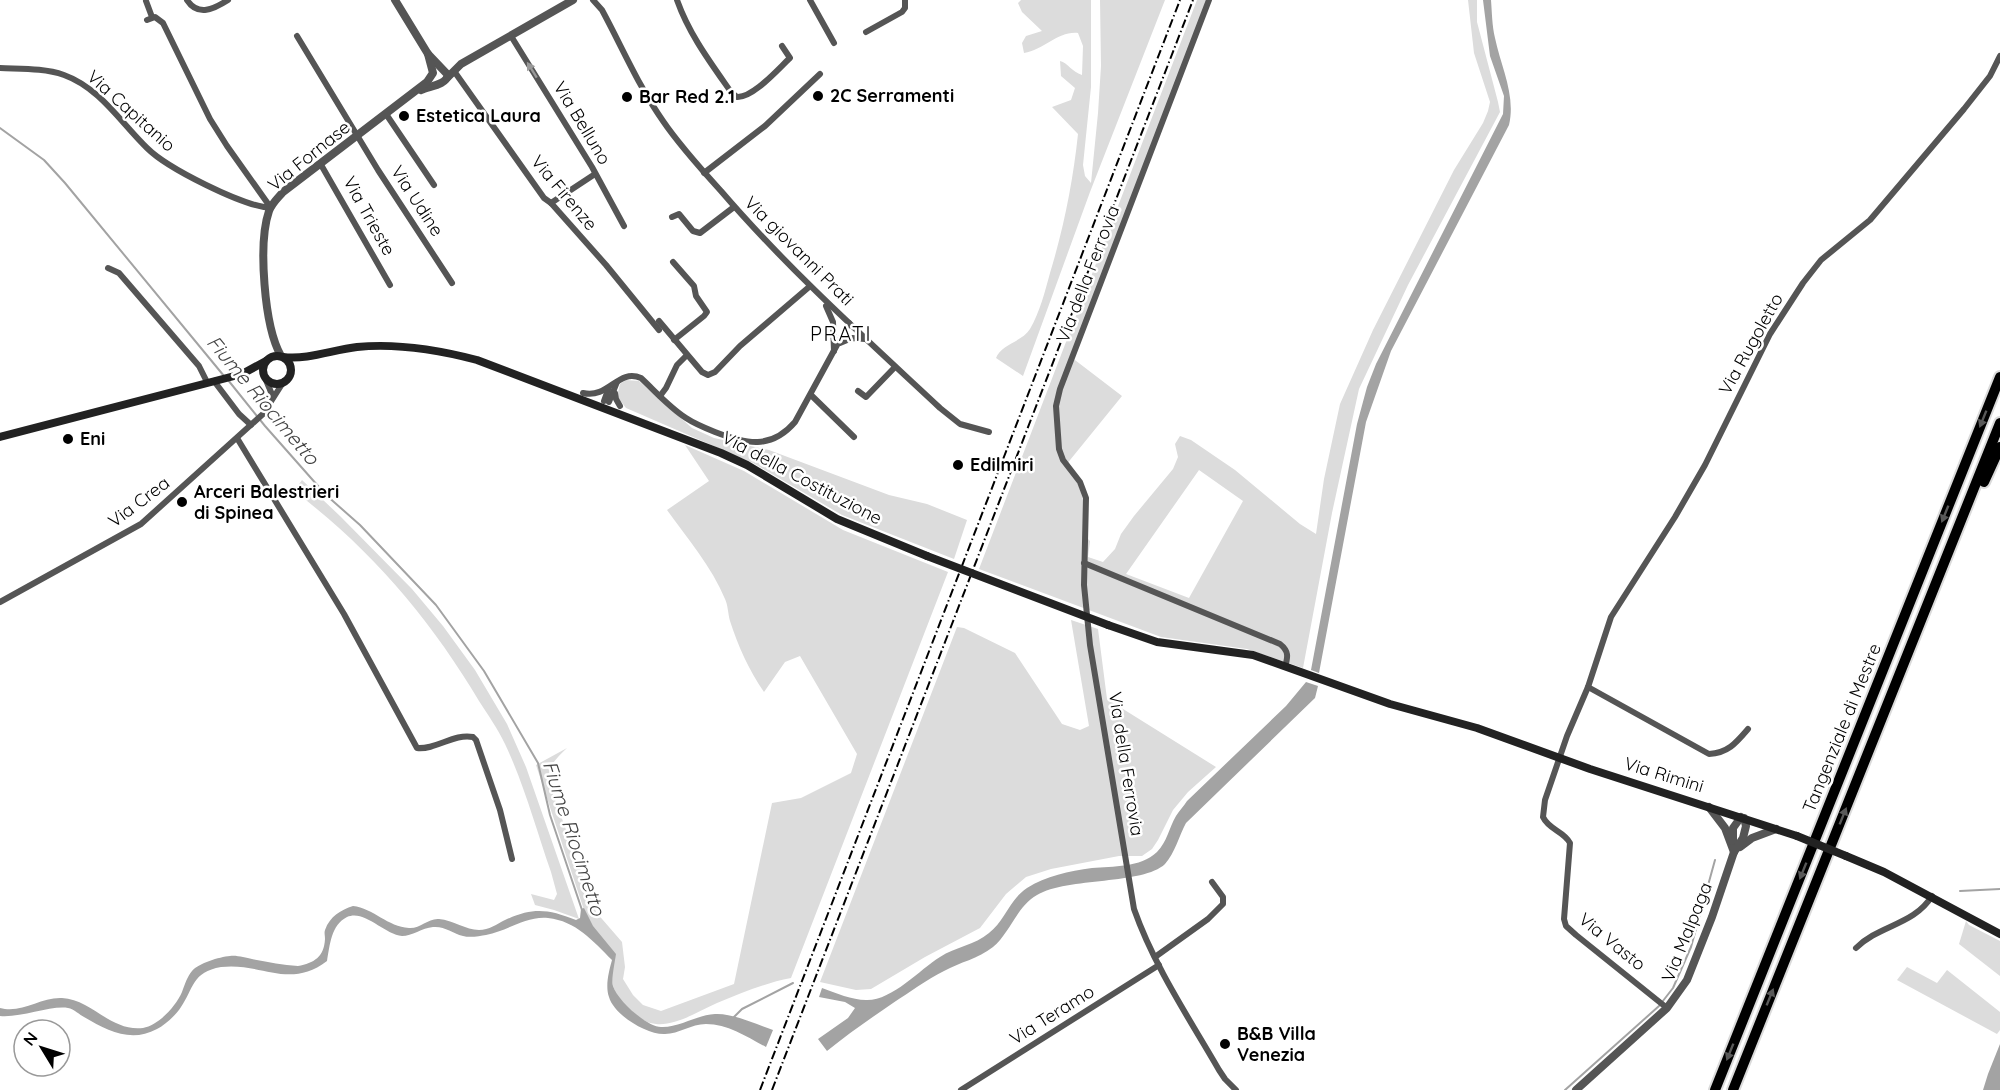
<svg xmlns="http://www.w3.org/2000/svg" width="2000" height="1090" viewBox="0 0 2000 1090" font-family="Quicksand,sans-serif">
	<rect width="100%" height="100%" fill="#fff"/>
	<g fill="#dcdcdc" fill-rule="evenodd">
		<path d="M1021,0H1091V87L1083,165L1085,176L1091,183L1098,113L1101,66L1100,0H1165L1090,192L1023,376L996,358C1001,344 1022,342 1030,329C1040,312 1045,291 1050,273C1064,227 1073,181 1078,134L1052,107L1071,100L1075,88L1061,76L1060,61C1068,63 1072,72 1082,75L1083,46L1078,33C1058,31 1044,50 1024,53L1022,43L1026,36L1042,31L1022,12L1018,3Z"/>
		<path d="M1197,0H1207L1071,357L1122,396L1066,465C1085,488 1085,510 1087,538L1090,541L1088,557L1103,562L1115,549L1121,534L1134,516L1173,469L1178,457L1175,444L1180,436L1191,440L1235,470L1300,524L1316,534L1324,479L1340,404L1373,330L1454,170L1483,123L1488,111L1490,102L1474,53L1468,0H1477V22L1498,102L1500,112L1408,285L1359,389L1332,513L1303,668L1247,649L1161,637L979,569ZM1199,470L1243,501L1189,598L1126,574Z"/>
		<path d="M626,380L639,381L692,428L714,438L769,450L889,495L927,504L967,520L954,559L842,515L753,463L626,408L617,396L620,384Z"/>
		<path d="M685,445L744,471L843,530L948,572L791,978C765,983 741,993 717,1003C699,1011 676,1026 656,1024C645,1023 640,1018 632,1011C609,992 611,983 614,954L589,925L536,765L567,748C555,760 547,766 549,783L596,912L622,942L625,967L623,979L633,995L643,1005L661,1011L734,984L772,803L801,798L851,773L857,754L800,656L785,662L764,692C749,670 738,646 730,621C728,614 728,605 725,599C712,567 687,538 667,510L709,481Z"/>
		<path d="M302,480L340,516L412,589L443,626L475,670L507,724L526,767L579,919L554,910L535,905L531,894L554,900L557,894L551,872C536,829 524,784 505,744C498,729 488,715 479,701C431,620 370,548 294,491Z"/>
		<path d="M1071,620L1098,629L1107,699L1216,767L1188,792L1173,810L1158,840L1152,849L1142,856H1119L1051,869L1026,877L1006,894L980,928L925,957L871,989L856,990L820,982L957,627L964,628L1015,653L1062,724L1080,730L1089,726Z"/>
		<path d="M1966,921L1969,925L2000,941V976L1959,944Z"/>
		<path d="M1907,967L1937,983L1947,970L2000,1012V1030L1997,1034L1897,980Z"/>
	</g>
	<g fill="#a3a3a3">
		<path d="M1483,0H1491C1492,13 1492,25 1495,38C1501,67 1516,95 1509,125L1391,351L1366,422L1319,673L1311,670L1357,424L1367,387L1376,364L1503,114L1504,96L1490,56Z"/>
		<path d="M1306,682L1318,686L1315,698L1186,823C1179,836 1175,853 1165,864C1143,885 1068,877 1037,895C1017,906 1010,933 993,947C978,959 960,962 944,971C926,980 910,992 893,1003C871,1018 848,1034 827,1051L818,1039L848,1018L855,1008L845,1002L819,997L822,988C836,993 852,1000 866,1000C892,1001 919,970 940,957C955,947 975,945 989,933C1005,921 1010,899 1027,888C1046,876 1069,871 1092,868C1113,866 1140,868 1157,852C1167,842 1169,828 1176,816C1179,811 1184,806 1187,801L1286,706Z"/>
		<path d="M353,906C373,908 388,927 409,928C420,929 428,918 439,919C453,920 466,930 479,930C489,930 497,924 505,920C533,907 548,909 576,920L580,918L581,909L584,908L593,926L616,954C615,961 611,980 613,986C617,1000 647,1027 661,1027C678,1028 697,1015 715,1014C733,1013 755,1024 773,1030L766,1047C747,1037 728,1024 706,1024C691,1024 679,1034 665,1034C647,1035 614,1015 609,997C605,986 609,971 612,960C593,941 576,921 548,918C525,916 508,931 486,935C480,936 470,938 463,936C452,933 445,926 433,927C422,928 412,936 402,936C384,934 364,909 347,917C331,925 330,945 327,961C289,990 261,962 221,967C192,972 194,988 181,1007C176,1015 165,1025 157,1029C131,1043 108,1031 84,1017C80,1015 74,1009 68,1008C52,1005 21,1018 0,1016V1008C22,1014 40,997 62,998C91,999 111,1032 143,1028C159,1025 176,1006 182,992C185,984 187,977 192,971C199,963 219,957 230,956C237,955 246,958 252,959C268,962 282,965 298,966C314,963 324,957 325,939C325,935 324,933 325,930C330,916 341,910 353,906Z"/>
		<path d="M2000,1044V1090H1983L1988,1074Z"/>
	</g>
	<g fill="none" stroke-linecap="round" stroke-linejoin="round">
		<g stroke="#a3a3a3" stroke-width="2">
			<path d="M0,128L44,160L65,183L224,376"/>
			<path d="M228,380L265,426L326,495L360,525L436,605L484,671L538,763L550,815L582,910"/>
			<path d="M1960,891L2000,889"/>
			<path d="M734,1017L742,1009L793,983"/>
			<path d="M1565,1090L1659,1006L1673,988L1691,947L1715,860"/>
		</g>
		<defs>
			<g id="motorway">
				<path d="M1984,482L2000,447"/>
				<path d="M1715,1090L2000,377"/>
				<path d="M1733,1090L2000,423"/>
			</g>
		</defs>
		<use href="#motorway" stroke="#dbdbdb" stroke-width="14"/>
		<g stroke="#555" stroke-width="6">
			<path d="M187,0C198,17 214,9 228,0"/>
			<path d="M593,0L602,10C622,47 639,87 663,121C680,146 701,169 721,191C788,269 865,338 940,408L960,424L989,432"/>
			<path d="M677,0C689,34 710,62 731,92L737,97C753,98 778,69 790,58L782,46"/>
			<path d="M810,0L834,43"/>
			<path d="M1209,0L1060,389L1056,406L1059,449L1063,460L1080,482L1086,498L1084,585L1090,645L1134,909C1154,966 1189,1018 1219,1070L1225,1079L1236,1090"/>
			<path d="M146,1L152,17"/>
			<path d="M147,20L155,17L163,23L210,119L227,146L271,208"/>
			<path d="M866,32L902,12L905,8V0"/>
			<path d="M297,36L378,170L452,283"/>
			<path d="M511,36L592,167L624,226"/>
			<path d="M0,68C21,69 44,68 64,75C100,88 121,123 147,148C167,168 242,206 271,208"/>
			<path d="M454,71L544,198L551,203L606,265L659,330"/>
			<path d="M386,114L434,185"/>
			<path d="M320,163L390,285"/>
			<path d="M704,173L765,126L820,74"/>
			<path d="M551,203L595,174"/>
			<path d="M672,217L679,214L693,231L700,233L734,207"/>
			<path d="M673,262L694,286L696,296L707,312L704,316L674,340"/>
			<path d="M108,268L119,273L199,366L207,382"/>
			<path d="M826,306L833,322L834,351"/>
			<path d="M659,321L702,372L708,375L715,372L740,346L809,287"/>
			<path d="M840,343L852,338L865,339"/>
			<path d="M266,380L273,397"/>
			<path d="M214,381L239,414L251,425"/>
			<path d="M858,391L866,397L895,367"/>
			<path d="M583,393C609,399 618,368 641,378C656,392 669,407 686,418C695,424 705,428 715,432C746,444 771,450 795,422L849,323"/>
			<path d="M615,393L616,399L620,406"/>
			<path d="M811,395L854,437"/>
			<path d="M660,396L666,388L677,365L687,355"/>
			<path d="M604,401L608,390"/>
			<path d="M609,402L617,382"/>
			<path d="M237,438L344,614L417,748C436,750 454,733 473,737L476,740L500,810L512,859"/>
			<path d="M1084,563L1280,644C1289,651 1288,657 1285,667"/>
			<path d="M0,602L141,524L263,414L284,381"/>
			<path d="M1588,687L1709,754C1728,753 1736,743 1748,729"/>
			<path d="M1856,948C1879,925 1914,925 1932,896"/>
			<path d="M1155,957L1208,919L1223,904V897L1212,882"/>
			<path d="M1667,1008L1576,935L1566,926L1564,919L1570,843C1564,831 1549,830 1543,817L1545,800L1567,736L1588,687L1611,617L1675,517L1705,465L1770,334L1803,283L1821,260L1870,220L1964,109L1990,76L2000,56"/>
			<path d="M961,1090L1159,965"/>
		</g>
		<g stroke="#555" stroke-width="8">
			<path d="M395,0L428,54L448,75C446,85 430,86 421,90"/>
			<path d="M447,78L461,64L573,0"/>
			<path d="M281,356C264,326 258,243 269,211C272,203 278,198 283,192L427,82L433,73L428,54"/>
			<path d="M1709,807L1725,828L1734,852"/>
			<path d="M1733,841V828L1741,817"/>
			<path d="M1740,847L1752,838L1776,829"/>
			<path d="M1576,1090L1667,1008L1687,980L1712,917L1734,852L1743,838L1746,826L1744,818"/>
		</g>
		<g stroke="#222" stroke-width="8">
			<circle cx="277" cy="370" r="14"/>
			<path d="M283,357C308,360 332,350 357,347C397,343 439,350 477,360L721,453L747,465L837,519L927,556"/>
			<path d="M0,437L242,374L266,361"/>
			<path d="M1108,625L1157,642L1253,655L1390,704L1477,728L1590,769L1797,836"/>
			<path d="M1846,856L1884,872L2000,934"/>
		</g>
		<use href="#motorway" stroke="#000" stroke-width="10"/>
		<g stroke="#000" stroke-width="2" stroke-dasharray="9 3 1.5 3" stroke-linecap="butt">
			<path d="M760,1090L1180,0"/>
			<path d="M772,1090L1193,0"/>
		</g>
		<g stroke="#222" stroke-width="8">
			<path d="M927,556L1108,625"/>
			<path d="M1797,836L1846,856"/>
		</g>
	</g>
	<defs><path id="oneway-solid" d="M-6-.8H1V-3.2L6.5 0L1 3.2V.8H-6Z" transform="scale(1.5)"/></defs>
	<use fill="#999" href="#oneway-solid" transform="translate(532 70) rotate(-122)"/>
	<g fill="#595959">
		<use href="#oneway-solid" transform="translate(1983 419) rotate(112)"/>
		<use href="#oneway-solid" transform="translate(1945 514) rotate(112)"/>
		<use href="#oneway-solid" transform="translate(1843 816) rotate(-68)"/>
		<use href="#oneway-solid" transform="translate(1803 871) rotate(112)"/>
		<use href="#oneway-solid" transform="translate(1770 997) rotate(-68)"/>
		<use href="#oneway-solid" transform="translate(1730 1052) rotate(112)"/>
	</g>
	<g fill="#000" stroke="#fff" stroke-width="2">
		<circle cx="818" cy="96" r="6"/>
		<circle cx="627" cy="97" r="6"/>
		<circle cx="404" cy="116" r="6"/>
		<circle cx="68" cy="439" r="6"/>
		<circle cx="958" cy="465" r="6"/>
		<circle cx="182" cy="502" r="6"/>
		<circle cx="1225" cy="1044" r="6"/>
	</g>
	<g text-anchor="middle" stroke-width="5" stroke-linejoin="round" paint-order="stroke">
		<g font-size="18" font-weight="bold" fill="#000" stroke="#fff" text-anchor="start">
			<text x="830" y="102">2C Serramenti</text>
			<text x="639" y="103">Bar Red 2.1</text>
			<text x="416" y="122">Estetica Laura</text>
			<text x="80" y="445">Eni</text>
			<text x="970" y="471">Edilmiri</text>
			<text x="194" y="498">Arceri Balestrieri<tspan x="194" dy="21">di Spinea</tspan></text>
			<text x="1237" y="1040">B&amp;B Villa<tspan x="1237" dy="21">Venezia</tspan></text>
		</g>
		<g font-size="18" fill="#000" stroke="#fff">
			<text transform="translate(131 111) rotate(42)" y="6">Via Capitanio</text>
			<text transform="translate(582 123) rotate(59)" y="6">Via Belluno</text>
			<text transform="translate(309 156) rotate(-39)" y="6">Via Fornase</text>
			<text transform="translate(564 193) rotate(50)" y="6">Via Firenze</text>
			<text transform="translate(417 201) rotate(57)" y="6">Via Udine</text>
			<text transform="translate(369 216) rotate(61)" y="6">Via Trieste</text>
			<text transform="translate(799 251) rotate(45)" y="6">Via giovanni Prati</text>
			<text transform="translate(1088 274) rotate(-69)" y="6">Via della Ferrovia</text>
			<text transform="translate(1751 344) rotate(-61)" y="6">Via Rugoletto</text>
			<text transform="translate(802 478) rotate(28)" y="6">Via della Costituzione</text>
			<text transform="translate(139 502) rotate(-37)" y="6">Via Crea</text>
			<text transform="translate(1842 728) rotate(-68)" y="6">Tangenziale di Mestre</text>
			<text transform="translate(1126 764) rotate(81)" y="6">Via della Ferrovia</text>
			<text transform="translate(1664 775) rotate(17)" y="6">Via Rimini</text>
			<text transform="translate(1687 932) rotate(-68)" y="6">Via Malpaga</text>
			<text transform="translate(1612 942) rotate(39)" y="6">Via Vasto</text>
			<text transform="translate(1052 1015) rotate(-32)" y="6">Via Teramo</text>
		</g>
		<g font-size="20" letter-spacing="1.5" fill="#000" stroke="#fff">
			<text x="841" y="341">PRATI</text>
		</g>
		<g font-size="20" font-style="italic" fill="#444" stroke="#fff">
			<text transform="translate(263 400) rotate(50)" y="7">Fiume Riocimetto</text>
			<text transform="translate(574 838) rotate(72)" y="7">Fiume Riocimetto</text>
		</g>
	</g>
	<g transform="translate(42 1048) rotate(308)"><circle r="28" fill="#ffffff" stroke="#999999" stroke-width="1.5"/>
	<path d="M0-4.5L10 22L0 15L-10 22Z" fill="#000000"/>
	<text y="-9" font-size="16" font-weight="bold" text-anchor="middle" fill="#000000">N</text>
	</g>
</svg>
